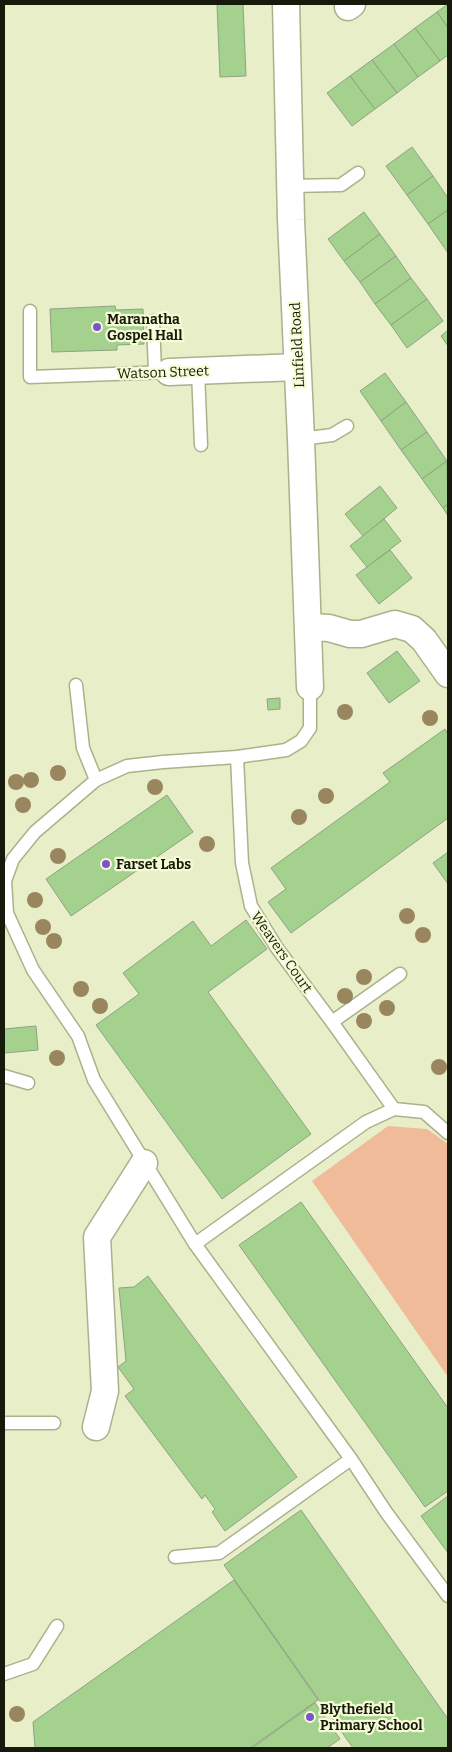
<svg xmlns="http://www.w3.org/2000/svg" width="452" height="1752" viewBox="0 0 452 1752" font-family="Bitter,serif">
	<rect width="100%" height="100%" fill="#e8efc8"/>
	<path fill="#efbb98" d="M388,1126L427,1129L448,1144V1377L312,1181Z"/>
	<g fill="#a4d18e" stroke="#8da282">
		<path d="M217,4H243L246,76L220,77Z"/>
		<path d="M448,4V28L437,12Z"/>
		<path d="M437,12L448,28V55L440,61L415,28Z"/>
		<path d="M415,28L440,61L418,77L394,44Z"/>
		<path d="M394,44L418,77L397,93L372,60Z"/>
		<path d="M372,60L397,93L375,109L350,76Z"/>
		<path d="M350,76L375,109L352,126L327,93Z"/>
		<path d="M412,147L433,176L407,195L386,166Z"/>
		<path d="M433,176L448,198V210L428,224L407,195Z"/>
		<path d="M448,210V253L428,224Z"/>
		<path d="M364,212L380,234L344,261L328,239Z"/>
		<path d="M380,234L396,256L360,282L344,261Z"/>
		<path d="M396,256L411,278L375,304L360,282Z"/>
		<path d="M411,278L427,299L391,325L375,304Z"/>
		<path d="M427,299L443,321L407,348L391,325Z"/>
		<path d="M115,306L116,310L143,309L144,344L117,345V350L52,352L50,309Z"/>
		<path d="M448,330V346L441,336Z"/>
		<path d="M385,373L406,402L381,421L360,391Z"/>
		<path d="M406,402L427,432L401,450L381,421Z"/>
		<path d="M427,432L447,461L422,479L401,450Z"/>
		<path d="M447,461L448,504L443,508L422,479Z"/>
		<path d="M380,486L397,508L363,536L345,514Z"/>
		<path d="M448,504V516L443,508Z"/>
		<path d="M384,519L401,541L367,567L350,546Z"/>
		<path d="M390,550L412,578L379,604L356,575Z"/>
		<path d="M397,651L420,681L389,703L367,673Z"/>
		<path d="M280,698V709L268,710L267,699Z"/>
		<path d="M445,729L448,734V818L291,933L268,902L286,889L271,868L390,782L383,773Z"/>
		<path d="M167,795L193,832L71,916L46,879Z"/>
		<path d="M448,852V884L433,863Z"/>
		<path d="M246,920L267,949L208,992L311,1134L222,1199L96,1025L139,994L123,973L193,921L211,946Z"/>
		<path d="M36,1026L38,1050L4,1053V1029Z"/>
		<path d="M301,1202L448,1408V1491L425,1507L239,1245Z"/>
		<path d="M148,1276L297,1477L225,1531L212,1512L215,1509L205,1495L202,1499L125,1396L134,1389L118,1367L126,1361L119,1288L134,1287Z"/>
		<path d="M448,1496V1553L421,1516Z"/>
		<path d="M301,1510L448,1719V1748H353L224,1565Z"/>
		<path d="M234,1580L318,1700L250,1748H35L33,1722Z"/>
		<path d="M315,1703L340,1739L327,1748H252Z"/>
	</g>
	<g fill="none" stroke-linecap="round" stroke-linejoin="round">
		<defs>
			<g id="lane">
				<path d="M290,186L341,185L358,173"/>
				<path d="M30,311V377L169,372"/>
				<path d="M153,321L155,372"/>
				<path d="M198,371L201,445"/>
				<path d="M301,439L332,435L347,426"/>
				<path d="M76,685L83,748L96,780"/>
				<path d="M310,687V728L301,741L286,750L237,757L163,762L127,766L96,780L35,832L13,859L5,881L7,913L33,970L78,1036L94,1080L195,1244L351,1459L386,1512L448,1596"/>
				<path d="M237,757L242,863L251,906L277,948L332,1022L394,1109"/>
				<path d="M332,1022L400,974"/>
				<path d="M4,1076L28,1083"/>
				<path d="M195,1244L366,1122L394,1109L424,1112L448,1133"/>
				<path d="M4,1423H54"/>
				<path d="M175,1557L219,1553L351,1459"/>
				<path d="M4,1674L33,1664L57,1626"/>
			</g>
			<g id="street">
				<path d="M286,4L291,220L301,439L310,687"/>
				<path d="M348,7L352,4"/>
				<path d="M169,372L297,367"/>
				<path d="M309,627L329,628L350,634H361L395,624L412,629L424,640L448,674"/>
				<path d="M96,1427L105,1391L97,1237L144,1163"/>
			</g>
		</defs>
		<use href="#lane" stroke="#aab18b" stroke-width="15"/>
		<use href="#street" stroke="#aab18b" stroke-width="29"/>
		<use href="#lane" stroke="#fff" stroke-width="12"/>
		<use href="#street" stroke="#fff" stroke-width="26"/>
	</g>
	<g fill="#99855e">
		<circle cx="345" cy="712" r="8"/>
		<circle cx="430" cy="718" r="8"/>
		<circle cx="58" cy="773" r="8"/>
		<circle cx="31" cy="780" r="8"/>
		<circle cx="16" cy="782" r="8"/>
		<circle cx="155" cy="787" r="8"/>
		<circle cx="326" cy="796" r="8"/>
		<circle cx="23" cy="805" r="8"/>
		<circle cx="299" cy="817" r="8"/>
		<circle cx="207" cy="844" r="8"/>
		<circle cx="58" cy="856" r="8"/>
		<circle cx="35" cy="900" r="8"/>
		<circle cx="407" cy="916" r="8"/>
		<circle cx="43" cy="927" r="8"/>
		<circle cx="423" cy="935" r="8"/>
		<circle cx="54" cy="941" r="8"/>
		<circle cx="364" cy="977" r="8"/>
		<circle cx="81" cy="989" r="8"/>
		<circle cx="345" cy="996" r="8"/>
		<circle cx="100" cy="1006" r="8"/>
		<circle cx="387" cy="1008" r="8"/>
		<circle cx="364" cy="1021" r="8"/>
		<circle cx="57" cy="1058" r="8"/>
		<circle cx="439" cy="1067" r="8"/>
		<circle cx="17" cy="1714" r="8"/>
	</g>
	<g fill="#7d53cc" stroke="#f5fcd5" stroke-width="2">
		<circle cx="97" cy="327" r="5"/>
		<circle cx="106" cy="864" r="5"/>
		<circle cx="310" cy="1717" r="5"/>
	</g>
	<g text-anchor="middle" stroke-width="4.5" stroke-linejoin="round" paint-order="stroke">
		<g font-size="14" font-weight="bold" fill="#17190b" stroke="#f5fcd5" text-anchor="start">
			<text x="107" y="324">Maranatha<tspan x="107" dy="16">Gospel Hall</tspan></text>
			<text x="116" y="869">Farset Labs</text>
			<text x="320" y="1714">Blythefield<tspan x="320" dy="16">Primary School</tspan></text>
		</g>
		<g font-size="14" fill="#17190b" stroke="#f5fcd5">
			<text transform="translate(297 345) rotate(-93)" y="5">Linfield Road</text>
			<text transform="translate(163 372) rotate(-2)" y="5">Watson Street</text>
			<text transform="translate(282 952) rotate(55)" y="5">Weavers Court</text>
		</g>
	</g>
	<rect width="452" height="1752" fill="none" stroke="#17190b" stroke-width="10"/>
</svg>
